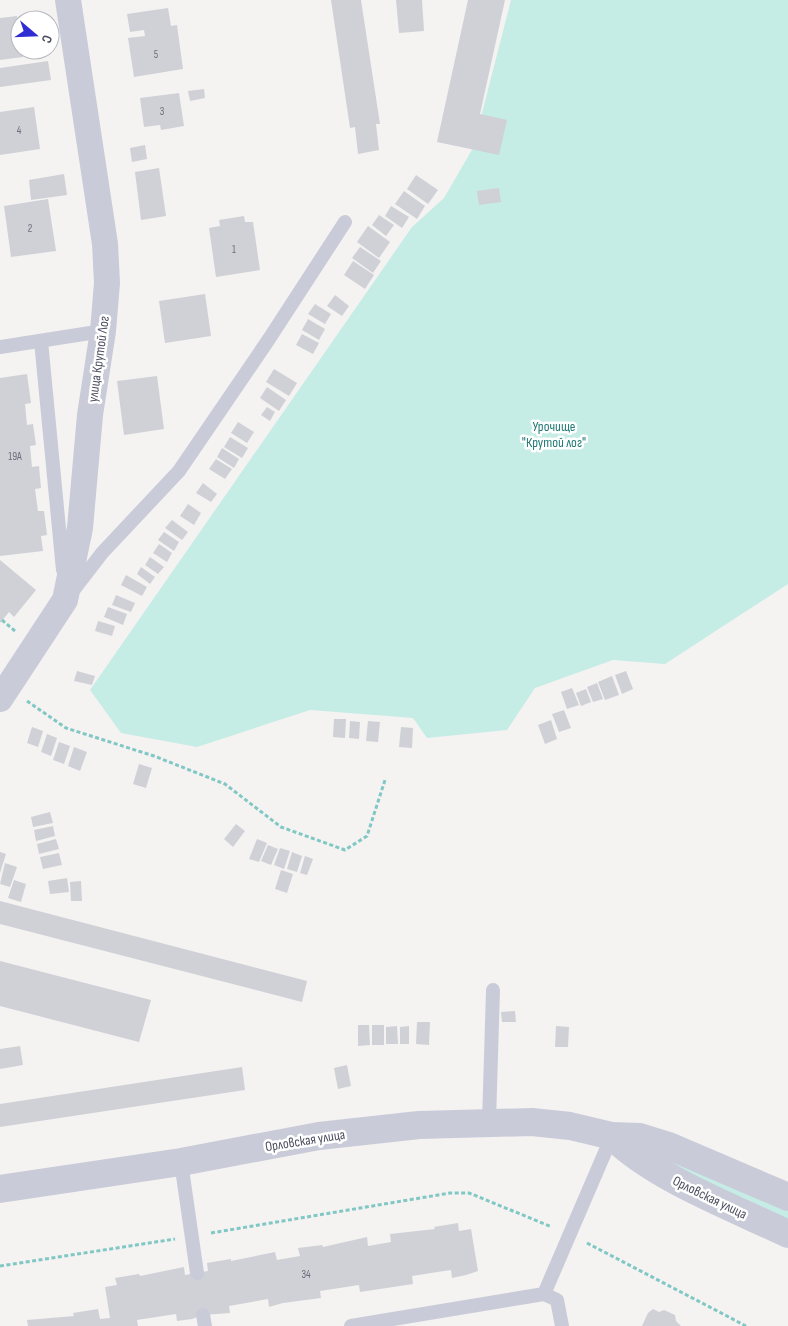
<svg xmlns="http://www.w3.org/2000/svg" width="788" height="1326" viewBox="0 0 788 1326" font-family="'Sofia Sans Condensed',sans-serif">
	<rect width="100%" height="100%" fill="#f4f3f2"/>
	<g fill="#c6ece6">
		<path d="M511,0H788V584L665,664L613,660L535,688L507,730L427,738L413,718L310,710L197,747L121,733L90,690L412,227L444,198L473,148Z"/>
		<path d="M634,1143L788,1210V1223L662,1162Z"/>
	</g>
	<g fill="#d0d0d7">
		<path d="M331,0H361L380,124H376L379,150L358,154L355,127L350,128Z"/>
		<path d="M396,0H422L424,31L399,33Z"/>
		<path d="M468,0H505L480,114L507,120L499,155L437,142Z"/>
		<path d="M168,8L171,26L177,25L183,69L134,77L128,38L145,36L144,30L130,32L127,14Z"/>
		<path d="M17,16L23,57L0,60V18Z"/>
		<path d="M48,61L51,80L0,87V68Z"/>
		<path d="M204,89L205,98L190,101L188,91Z"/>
		<path d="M179,93L184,126L161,130L160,125L144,127L140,98Z"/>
		<path d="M34,107L40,149L0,155V112Z"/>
		<path d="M145,145L147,159L132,162L130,148Z"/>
		<path d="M159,168L166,216L141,220L135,172Z"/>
		<path d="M64,174L67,195L31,200L29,180Z"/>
		<path d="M416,175L438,190L428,204L407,189Z"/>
		<path d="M499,188L501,202L479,205L477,191Z"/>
		<path d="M404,191L425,206L417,219L395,204Z"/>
		<path d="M48,199L56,251L11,257L4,206Z"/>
		<path d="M391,206L409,217L402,228L385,216Z"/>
		<path d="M379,215L394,225L386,236L372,225Z"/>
		<path d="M244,216L245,222H253L260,270L216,277L209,228L220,226L219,220Z"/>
		<path d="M368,226L390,242L379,258L357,242Z"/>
		<path d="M360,247L381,261L373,273L352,258Z"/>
		<path d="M353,261L374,275L365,289L344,275Z"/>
		<path d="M205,294L211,336L165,343L159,301Z"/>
		<path d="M335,295L349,306L342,316L327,306Z"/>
		<path d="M315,304L331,314L325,324L308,314Z"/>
		<path d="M308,319L325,329L319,340L302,330Z"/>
		<path d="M302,334L319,343L313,354L296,345Z"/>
		<path d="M274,369L297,383L289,396L266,382Z"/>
		<path d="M27,374L31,403L25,404L27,425L33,424L36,445L30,446L32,467L39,466L41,488L35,489L38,511H44L47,535L41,536L43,551L0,556V378Z"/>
		<path d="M157,376L164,429L124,435L117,381Z"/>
		<path d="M267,387L286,400L279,411L260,398Z"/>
		<path d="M267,407L275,412L270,421L261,415Z"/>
		<path d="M238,422L254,432L247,443L231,433Z"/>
		<path d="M230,437L248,448L242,458L224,447Z"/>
		<path d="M222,448L239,459L234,468L217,457Z"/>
		<path d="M216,459L232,469L225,479L209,469Z"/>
		<path d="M203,483L217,494L211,502L196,493Z"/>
		<path d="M188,504L201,513L194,525L180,516Z"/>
		<path d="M172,520L188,532L182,540L165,528Z"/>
		<path d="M164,532L179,542L174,551L158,540Z"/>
		<path d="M159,544L172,553L167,562L153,553Z"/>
		<path d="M150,557L164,567L158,574L145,565Z"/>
		<path d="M0,560L36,590L14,617L9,612L0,623Z"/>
		<path d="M141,567L155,577L150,584L137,574Z"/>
		<path d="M126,575L147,587L142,596L121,585Z"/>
		<path d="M116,595L135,603L131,612L112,605Z"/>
		<path d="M108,607L127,614L123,625L104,617Z"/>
		<path d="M98,621L115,626L112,636L95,631Z"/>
		<path d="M77,671L95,676L92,685L74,681Z"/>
		<path d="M626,671L633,689L622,694L615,675Z"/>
		<path d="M612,676L619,695L605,700L598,682Z"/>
		<path d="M597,683L603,699L593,702L587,687Z"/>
		<path d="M572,688L579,705L567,709L561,692Z"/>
		<path d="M586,689L591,702L581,706L576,693Z"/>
		<path d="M564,710L571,728L559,732L552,714Z"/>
		<path d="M334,719H346L345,738L333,737Z"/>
		<path d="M551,720L557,739L545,744L538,725Z"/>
		<path d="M350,721L360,722L359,739L349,738Z"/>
		<path d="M368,721L380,722L378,742L366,741Z"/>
		<path d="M32,727L43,731L38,747L27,743Z"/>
		<path d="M401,727L413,728L412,748L399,747Z"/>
		<path d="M47,734L57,738L51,756L41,752Z"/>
		<path d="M59,742L70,746L64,764L53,760Z"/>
		<path d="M74,747L87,752L80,771L68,766Z"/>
		<path d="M139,764L152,768L146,788L133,784Z"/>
		<path d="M50,812L53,823L33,827L31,817Z"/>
		<path d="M236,824L245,831L233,847L224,839Z"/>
		<path d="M53,826L55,836L36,841L34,830Z"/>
		<path d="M56,839L59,849L39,854L37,844Z"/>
		<path d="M257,839L267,843L259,862L249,859Z"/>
		<path d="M268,845L278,849L271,865L261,861Z"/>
		<path d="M280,848L290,851L284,869L274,865Z"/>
		<path d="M0,852L6,854L0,873Z"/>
		<path d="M292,852L302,856L297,872L287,869Z"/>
		<path d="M59,853L62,865L43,869L40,857Z"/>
		<path d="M305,856L313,859L307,875L300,873Z"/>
		<path d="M5,863L17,867L10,887L0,884Z"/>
		<path d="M281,870L293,874L287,893L275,889Z"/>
		<path d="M67,878L69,892L50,894L48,881Z"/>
		<path d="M14,880L26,884L21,902L8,898Z"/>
		<path d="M81,881L82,901H71L70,882Z"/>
		<path d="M0,901L307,981L302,1002L0,924Z"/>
		<path d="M0,961L151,1000L139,1042L0,1006Z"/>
		<path d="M515,1011L516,1022H502L501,1012Z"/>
		<path d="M417,1022H430L429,1045L416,1044Z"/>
		<path d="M358,1025H369L370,1045L358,1046Z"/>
		<rect x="372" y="1025" width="12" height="20"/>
		<path d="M397,1026L398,1044H386V1027Z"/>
		<path d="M409,1026V1044H400V1027Z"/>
		<path d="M556,1026L569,1027L568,1047H555Z"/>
		<path d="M20,1046L23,1065L0,1069V1049Z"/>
		<path d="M347,1065L351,1086L338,1089L334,1068Z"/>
		<path d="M242,1067L245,1090L0,1127V1104Z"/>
		<path d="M458,1223L459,1231L471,1229L478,1271L466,1275L452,1278L451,1270L431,1273L412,1276L413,1284L360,1292L359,1285L320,1291L321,1298L283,1303L269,1307L268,1299L229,1306L230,1313L203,1315L192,1319L177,1321L176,1314L137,1320L138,1326H28L27,1320L74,1316L73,1313L98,1309L100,1319L110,1318L105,1287L117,1285L115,1278L139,1274L140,1276L184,1267L185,1275L208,1271L207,1263L231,1259V1261L275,1252L277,1260L300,1256L298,1248L322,1245L323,1247L367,1237L368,1246L391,1242L390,1234L435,1229L434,1227Z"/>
		<path d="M653,1309L659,1312L664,1310L675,1315L676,1321L681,1326H642L648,1313Z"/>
	</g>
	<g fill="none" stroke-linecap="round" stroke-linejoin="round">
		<g stroke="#81c7c4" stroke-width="3" stroke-dasharray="4 2.5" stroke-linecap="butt">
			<path d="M2,620L15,631"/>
			<path d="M27,701L66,728L154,756L225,784L281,827L345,850L367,836L385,780"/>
			<path d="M211,1233L450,1193H469L552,1227"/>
			<path d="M587,1243L746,1326"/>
			<path d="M0,1266L175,1239"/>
		</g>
		<g stroke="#cacbd8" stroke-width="14">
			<path d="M41,341L63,570"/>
			<path d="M0,347L103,331"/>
			<path d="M72,592L102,553L179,471L269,339L345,222"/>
			<path d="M489,1122L493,990"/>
			<path d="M181,1162L197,1273"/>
			<path d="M544,1294L557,1300L562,1326"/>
			<path d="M203,1315L205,1326"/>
			<path d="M351,1326L544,1294L612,1136"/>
		</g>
		<path stroke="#cacbd8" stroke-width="26" d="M0,699L65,600L80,528L90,415L103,331L107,283L105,244L68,0"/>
		<g stroke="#cacbd8" stroke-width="28">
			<path d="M612,1136C656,1179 732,1207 788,1234"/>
			<path d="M0,1189L181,1162L319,1136L419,1125L532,1122L570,1126L612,1136L640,1137L669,1146L788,1197"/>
		</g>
	</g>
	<g text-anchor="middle" stroke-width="5" stroke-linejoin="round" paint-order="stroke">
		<g font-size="11" fill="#6d6e7c">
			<text x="156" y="58">5</text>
			<text x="162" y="115">3</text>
			<text x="19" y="134">4</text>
			<text x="30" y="232">2</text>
			<text x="234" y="253">1</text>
			<text x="15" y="460">19А</text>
			<text x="306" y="1278">34</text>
		</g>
		<g font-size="14" fill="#4c4d5e" stroke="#fff">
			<text transform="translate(98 359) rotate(-82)" y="5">улица Крутой Лог</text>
			<text transform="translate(305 1140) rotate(-9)" y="5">Орловская улица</text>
			<text transform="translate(710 1197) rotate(26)" y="5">Орловская улица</text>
		</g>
		<g font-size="14" fill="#227975" stroke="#fff">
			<text x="554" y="431">Урочище<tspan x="554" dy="16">"Крутой лог"</tspan></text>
		</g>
	</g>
	<g transform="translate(35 35) rotate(109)"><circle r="24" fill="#ffffff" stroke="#b7b8bf"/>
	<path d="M0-4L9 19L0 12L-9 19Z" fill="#302ed3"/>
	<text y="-8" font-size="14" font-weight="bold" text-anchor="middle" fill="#4c4d5e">С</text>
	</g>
</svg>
